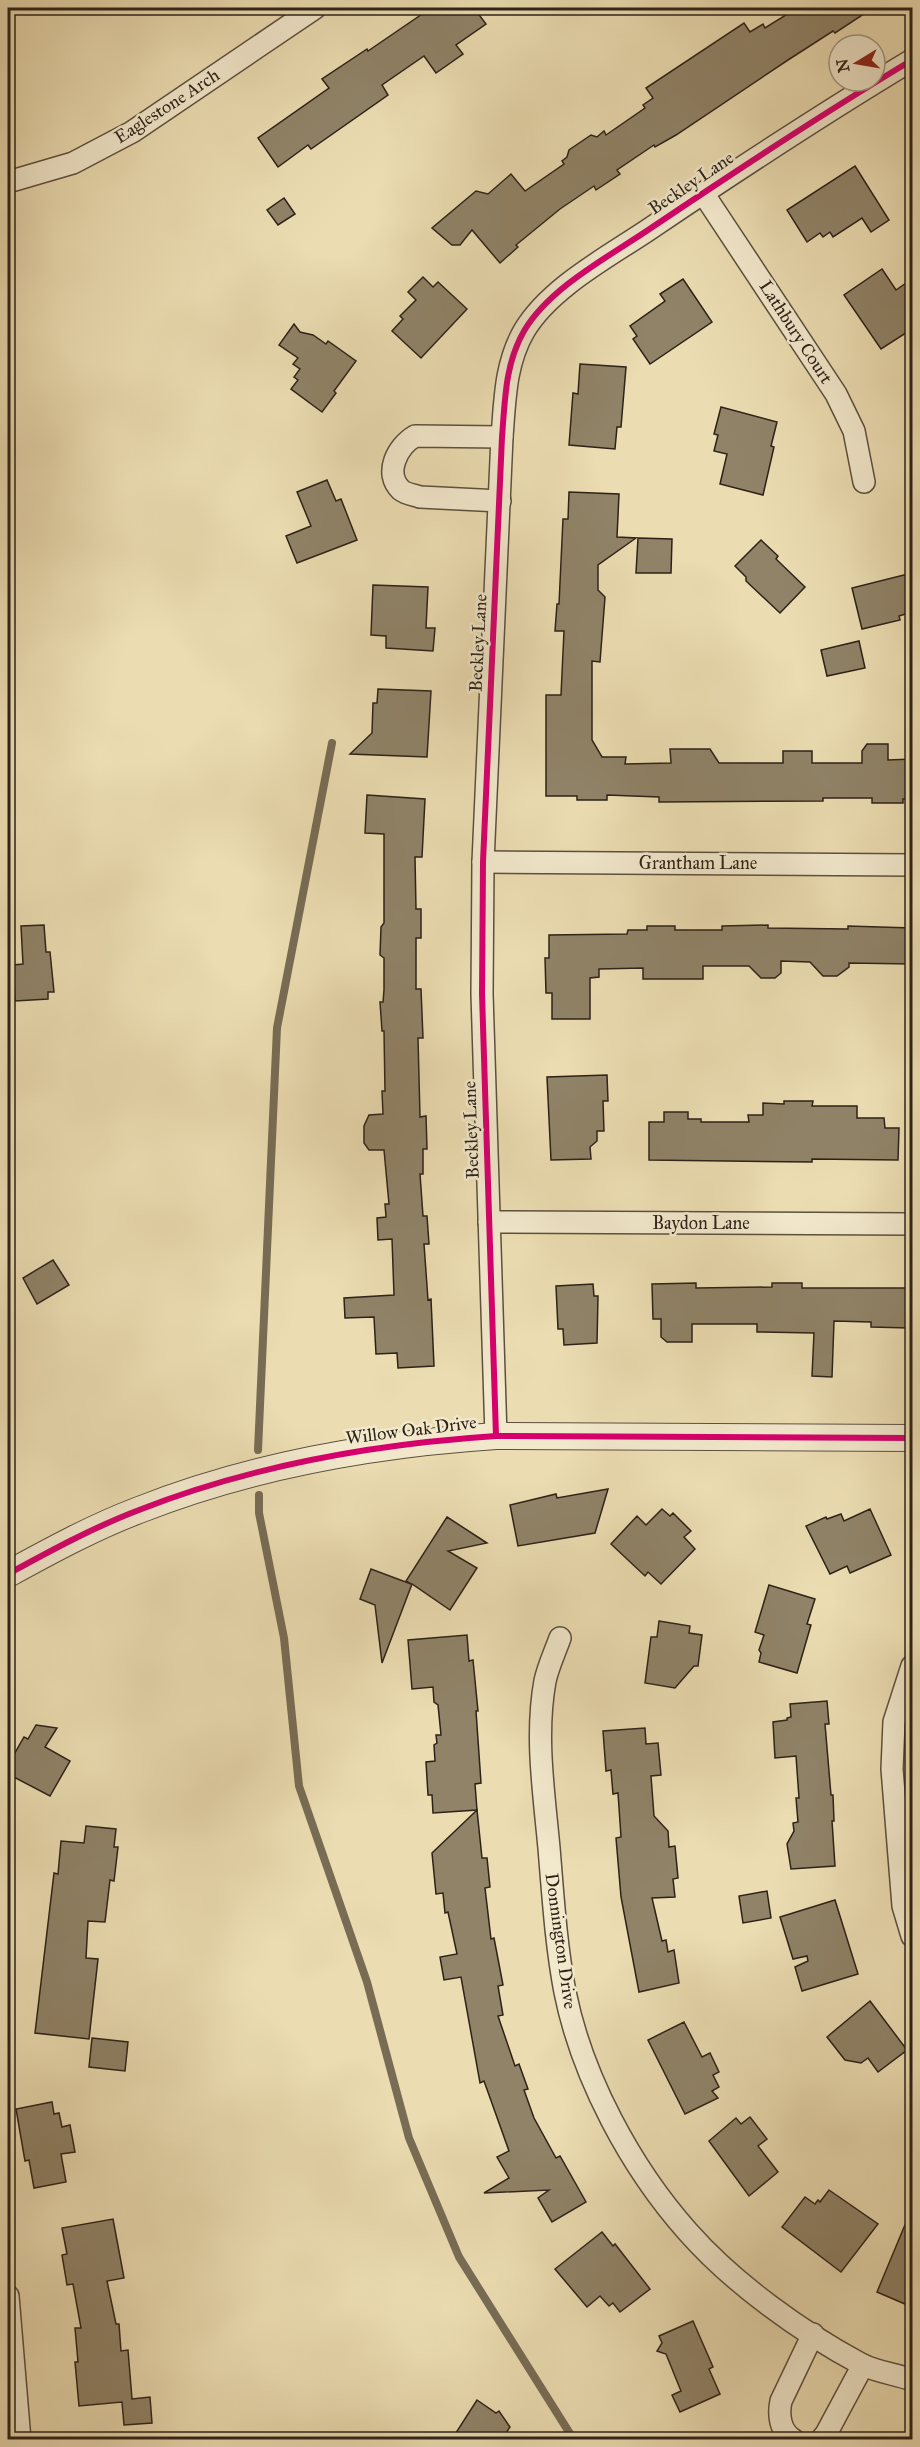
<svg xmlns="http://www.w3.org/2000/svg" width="920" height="2447" viewBox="0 0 920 2447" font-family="'IM FELL Great Primer',serif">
	<rect width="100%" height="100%" fill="#ebdcb1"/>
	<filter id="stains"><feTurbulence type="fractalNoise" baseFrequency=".00333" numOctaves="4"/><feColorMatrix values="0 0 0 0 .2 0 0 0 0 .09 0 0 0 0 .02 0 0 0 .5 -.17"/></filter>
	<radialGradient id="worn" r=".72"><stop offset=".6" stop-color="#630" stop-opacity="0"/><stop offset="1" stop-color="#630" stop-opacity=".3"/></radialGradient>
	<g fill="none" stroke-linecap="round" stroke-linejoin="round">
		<g stroke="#786c55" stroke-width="8">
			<path d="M258,1450L277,1028L332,743"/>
			<path d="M259,1495V1513L284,1638L299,1786L367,1982L409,2138L459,2257L574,2440"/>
		</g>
	</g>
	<g fill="#908368" stroke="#2d2218" stroke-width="1.5">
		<path d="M431,8H474L486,24L456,45L463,54L436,73L424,56L382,85L388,95L311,149L308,145L278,167L258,138L329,88L322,79L367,49L368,51Z"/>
		<path d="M797,8H873L835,33L833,31L788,60L676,135L655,147L654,145L617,170L620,174L596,190L594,186L560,209L516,245L518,247L500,263L472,230L460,245H452L432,228L476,191L488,194L511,174L525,191L564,164L562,161L567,157L569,150L591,135L597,137L604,131L606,135L645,108L643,105L653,98L646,88L744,23L750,32L763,24L765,28Z"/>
		<path d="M855,166L889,220L871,232L862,218L833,237L830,232L823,237L820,233L807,242L787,210Z"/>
		<path d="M284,198L295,214L278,225L267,210Z"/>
		<path d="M882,269L896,290L912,279V329L881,349L844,295Z"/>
		<path d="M423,277L433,287L438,282L467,309L421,358L392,331L403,319L400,316L416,300L408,292Z"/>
		<path d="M683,279L712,322L650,364L633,339L637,336L630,326L665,301L660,294Z"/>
		<path d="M294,324L300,332L313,335L326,344L328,341L356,361L334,391L336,393L322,412L291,389L298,380L294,377L300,369L293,364L298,358L279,345Z"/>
		<path d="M580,364L626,367L621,427H617L615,449L569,445L573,393L578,394Z"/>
		<path d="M721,407L777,422L771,446L774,447L763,495L720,484L727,454L714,451L718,435L714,434Z"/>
		<path d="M327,480L336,501L341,499L357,540L297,563L286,536L311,526L297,492Z"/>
		<path d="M569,492L619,494L617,537L636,538L598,565V590L605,597L600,662L592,661V740L602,757H626L625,764L671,763L670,749H710L719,763H783V751H812V763H862V751L867,744H888V760L912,759V799H903V803H872V798H823V801L659,802V797L607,795V800H577V796H546V695H561L564,631H555L557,604H559L563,519H568Z"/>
		<path d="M638,538L672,539L671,573H636Z"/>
		<path d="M761,540L778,556L776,559L805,587L780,613L746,581V577L735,566Z"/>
		<path d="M912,573V612L899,616L900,620L862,629L852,588Z"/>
		<path d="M373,585L428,587L426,628H435L433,651L386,648V636L371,635Z"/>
		<path d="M859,641L865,668L827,676L821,650Z"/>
		<path d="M378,689L431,691L427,757L350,754L372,733L373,703H377Z"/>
		<path d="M367,795L425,799L422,857H415L416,909H421V938H416V989H421L423,1038H418L420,1117L426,1116L427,1149H423V1174H420L423,1216H427L429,1244H424L428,1300L431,1299L434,1366L398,1368L397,1353L376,1354L374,1317L345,1318L344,1298L394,1295L392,1239L378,1240L377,1218L386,1217L385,1204H389L384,1150H369L364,1143V1126L369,1115L383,1114L382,1091H385L384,1031H382L380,1002H383L384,990V958L380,955L381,927L384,923V834L365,833Z"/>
		<path d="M44,925L46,952H50L54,992H48V999L15,1001L13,965L23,964L21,926Z"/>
		<path d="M768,925V928L848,929V926L912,928V964L849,963V967L837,976H823L810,962L781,961V973L775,978H761L749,966H703V979H643V968L599,969V977L590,978V1019H552V993H546L545,958H549V935L627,934L628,930H647V926H675V930H722V926Z"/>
		<path d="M607,1075L608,1101H603L604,1131H597V1141L590,1147L591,1159L551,1160L547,1077Z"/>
		<path d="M784,1101H813L812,1106H857V1118H884L885,1128H899L898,1160L812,1159V1162L649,1160V1122H664V1112H688V1119H701V1122H749L748,1115H763V1103L784,1104Z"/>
		<path d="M53,1260L69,1285L37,1304L23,1278Z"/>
		<path d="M696,1283V1288L772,1287V1283H802V1288H912V1326H909V1328L871,1327V1322L834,1321L832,1377L812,1376L814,1333L757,1332V1324H692V1342H667L661,1337V1319H653L652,1284Z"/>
		<path d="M593,1284L594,1296H598L597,1343L564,1345L563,1329H558L556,1286Z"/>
		<path d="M608,1489L595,1533L518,1546L510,1505L556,1494L557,1498Z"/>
		<path d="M662,1509L670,1516L673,1513L691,1531L684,1537L695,1549L661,1584L648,1572L645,1576L611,1544L637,1516L646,1525Z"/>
		<path d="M870,1509L891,1555L850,1573L847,1566L830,1574L806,1526L826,1517L827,1519L841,1514L844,1521Z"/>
		<path d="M447,1517L487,1543L448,1551L477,1568L450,1610L412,1584L382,1663L375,1605L360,1599L371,1569L411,1584L406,1581Z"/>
		<path d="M769,1585L815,1599L807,1624L811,1625L797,1673L759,1662L761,1653L759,1650L764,1635L755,1632Z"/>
		<path d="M659,1621L690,1626L689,1633L702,1635L698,1666H694L675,1688L645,1683L651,1637H657Z"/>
		<path d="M467,1635L469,1661L473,1660L478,1711H476L481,1783L475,1784L477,1810L433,1813L432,1795H428L426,1762L435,1761L434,1745L437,1743L436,1735H441L438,1705L434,1702L433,1687L412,1689L408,1640Z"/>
		<path d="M827,1701L829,1724H825L831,1795H833L834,1821H832L835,1866L791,1869L787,1844L794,1831L793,1823L798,1822L796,1798H799L796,1756L775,1758L773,1722L787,1720V1718L791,1717L790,1704Z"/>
		<path d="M36,1725L57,1728L45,1747L70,1761L50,1796L8,1774V1765L24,1737L28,1739Z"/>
		<path d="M645,1728L646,1744L658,1743L661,1775L651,1776L654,1816L668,1831L669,1847L675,1846L678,1878L673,1879L675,1897L652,1898L662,1941L666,1940L668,1952L674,1950L679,1983L639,1992L621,1897L616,1838L621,1837L618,1793L613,1794L611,1770L606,1771L603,1731Z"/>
		<path d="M477,1810L482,1858H487L490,1887L485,1888L491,1939L494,1938L503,1985L498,1986L503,2015L498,2016L515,2066L519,2064L528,2089L524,2090L534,2118L556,2158L560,2156L586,2202L552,2222L538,2198L549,2190L484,2193L509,2178L497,2157L509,2151L484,2081L480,2083L461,1977L444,1980L440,1957L457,1954L448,1912L445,1913L443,1893L436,1894L432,1853Z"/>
		<path d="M86,1826L116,1829L114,1847H118L114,1881L110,1880L105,1922L88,1921L86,1958L98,1959L89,2039L35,2033L54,1873L58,1874L61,1841L84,1843Z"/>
		<path d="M767,1891L771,1918L743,1923L739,1896Z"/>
		<path d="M835,1900L858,1974L802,1991L795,1967L808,1961L807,1956L793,1959L780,1917Z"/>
		<path d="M870,2001L907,2050L878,2072L868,2058L861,2063L845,2060L827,2037Z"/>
		<path d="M684,2022L702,2057L710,2053L719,2072L713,2075L719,2087L712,2091L718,2098L685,2114L648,2040Z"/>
		<path d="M92,2038L128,2042L125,2071L89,2067Z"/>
		<path d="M52,2102L54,2114L59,2113L62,2127L70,2125L75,2152L61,2154L66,2182L34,2188L29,2160L25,2161L16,2109Z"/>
		<path d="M750,2117L767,2139L758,2146L778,2172L749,2196L709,2141L736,2118L741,2124Z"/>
		<path d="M829,2190L878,2224L841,2272L782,2227L805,2197L815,2204L818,2200L820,2202Z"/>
		<path d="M912,2208V2307L877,2292Z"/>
		<path d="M113,2219L124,2278L107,2281L116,2324H119L121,2351L128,2350L132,2399L150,2397L152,2423L124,2425L122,2402L79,2406L75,2362H78L75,2328H81L73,2284L67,2285L62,2255L67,2254L62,2228Z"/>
		<path d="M602,2232L613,2246L615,2244L650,2289L620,2312L613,2303L609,2306L600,2296L587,2307L555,2269Z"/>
		<path d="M693,2321L713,2367L709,2369L720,2394L680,2412L672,2395L681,2391L666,2354L657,2351L662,2343L659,2336Z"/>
		<path d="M477,2400L496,2413L499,2411L510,2427L502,2439H452Z"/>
	</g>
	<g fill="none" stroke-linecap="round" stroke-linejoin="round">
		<defs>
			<g id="minor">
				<path d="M8,182L73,163L132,132L315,8"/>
				<path d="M703,193L836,394L854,431L864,482"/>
				<path d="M500,501L420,497C414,495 406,494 401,490C383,473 398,446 415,436L502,437"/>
				<path d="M483,862L912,865"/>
				<path d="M489,1222L912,1224"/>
				<path d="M496,1436L482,994L483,862L502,437C505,400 505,364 524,331C550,287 610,256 651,228C737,170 824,113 912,60"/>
				<path d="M560,1638C555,1652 548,1667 545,1681C535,1736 544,1793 549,1848C553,1896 556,1945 565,1992C582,2077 631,2168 688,2232C733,2283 801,2332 861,2364C876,2372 896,2374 912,2380"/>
				<path d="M912,1666L894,1722L892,1769L903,1906L912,1936"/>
				<path d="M8,2296L20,2440"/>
				<path d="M794,2440C780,2432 778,2415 781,2401L813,2334"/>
				<path d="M821,2440L826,2434L863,2365"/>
			</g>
			<path id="tertiary" d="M8,1574C50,1551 94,1527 139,1510C253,1465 374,1444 496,1436L912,1438"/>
		</defs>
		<use href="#minor" stroke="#5c503e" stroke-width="24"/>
		<use href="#tertiary" stroke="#5c503e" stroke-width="28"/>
		<use href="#minor" stroke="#f2e8cc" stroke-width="21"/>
		<use href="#tertiary" stroke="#f2e8cc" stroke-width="26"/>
		<defs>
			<g id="cycleway">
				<path d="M496,1436L482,994L483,862L502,437C505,400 505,364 524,331C550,287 610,256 651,228C737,170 824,113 912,60"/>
				<path d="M8,1574C50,1551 94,1527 139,1510C253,1465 374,1444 496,1436L912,1438"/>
			</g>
		</defs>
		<use href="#cycleway" stroke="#f2e8cc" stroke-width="10"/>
		<use href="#cycleway" stroke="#d6006c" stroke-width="6"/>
	</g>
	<g text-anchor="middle" stroke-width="5" stroke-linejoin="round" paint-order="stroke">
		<g font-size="18" fill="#2d2218" stroke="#f2e8cc">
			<text transform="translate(167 106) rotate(-33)" y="6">Eaglestone Arch</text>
			<text transform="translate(691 183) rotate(-34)" y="6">Beckley Lane</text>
			<text transform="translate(796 332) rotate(57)" y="6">Lathbury Court</text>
			<text transform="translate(478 643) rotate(-87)" y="6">Beckley Lane</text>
			<text x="698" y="869">Grantham Lane</text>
			<text transform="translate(471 1130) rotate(-92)" y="6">Beckley Lane</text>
			<text x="701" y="1229">Baydon Lane</text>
			<text transform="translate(411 1430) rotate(-7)" y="6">Willow Oak Drive</text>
			<text transform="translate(561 1941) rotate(82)" y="6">Donnington Drive</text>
		</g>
	</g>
	<rect width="920" height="2447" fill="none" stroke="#ebdcb1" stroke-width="30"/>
	<rect x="9" y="9" width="902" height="2429" fill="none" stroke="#2d2218" stroke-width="3"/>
	<rect x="15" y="15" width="890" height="2417" fill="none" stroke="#2d2218" stroke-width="1.5"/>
	<g transform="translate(857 63) rotate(259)"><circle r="28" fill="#f2e8cc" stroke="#a39984" stroke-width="1.5"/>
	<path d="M0-4.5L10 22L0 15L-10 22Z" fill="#8f2418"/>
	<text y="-9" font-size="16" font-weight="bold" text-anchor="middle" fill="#2d2218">N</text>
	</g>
	<rect width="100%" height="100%" filter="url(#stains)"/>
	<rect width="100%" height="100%" fill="url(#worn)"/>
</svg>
